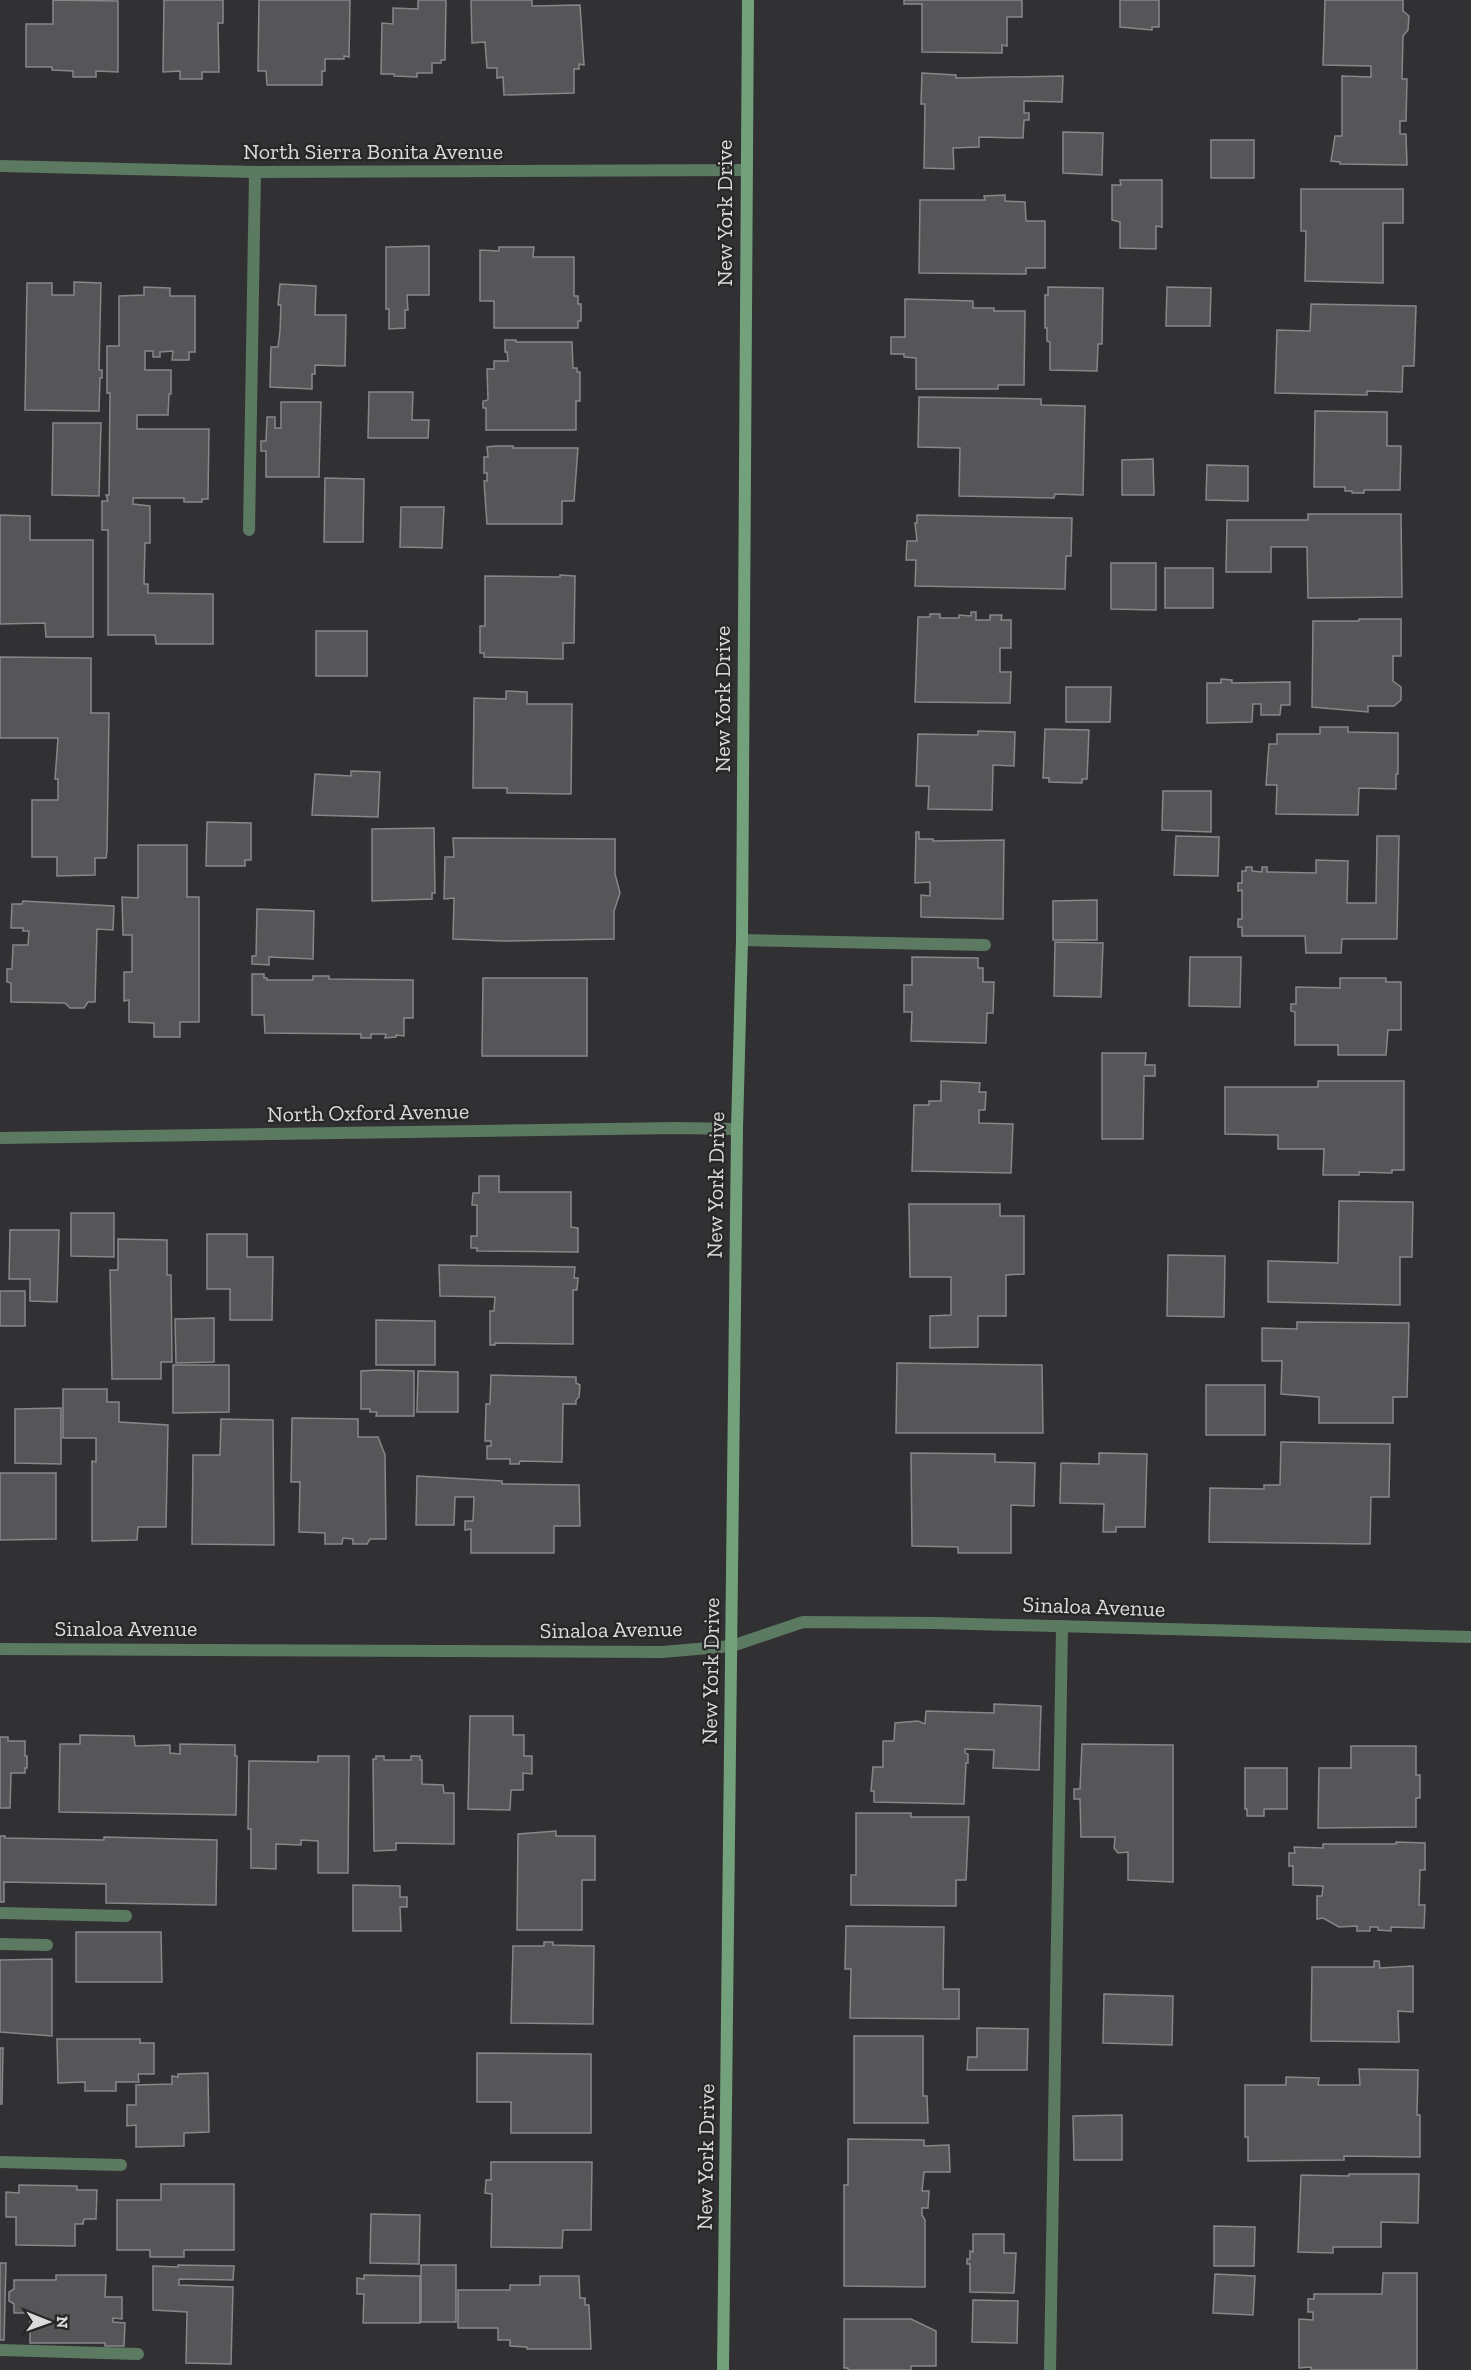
<svg xmlns="http://www.w3.org/2000/svg" width="1471" height="2370" viewBox="0 0 1471 2370" font-family="'Zilla Slab',serif">
	<rect width="100%" height="100%" fill="#313032"/>
	<g fill="#565557" stroke="#888689" stroke-width="1.5">
		<path d="M53,0L118,1V72L96,71V77H73V71L52,70V67H26V24H53Z"/>
		<path d="M164,0H223V23H218L219,72H202V79H180V71L163,72Z"/>
		<path d="M259,0H350L349,57L344,56V59H325V71H322V85H267L266,71H258Z"/>
		<path d="M418,0H446L445,60H441V63H432V73H417V77L394,76V74H381L382,23L393,24V8L418,9Z"/>
		<path d="M471,0H532V6L580,5L584,65L579,64V69H574V93L504,95L503,77L497,78V68H487L485,42L472,43Z"/>
		<path d="M904,0H1022V17H1007V46L1002,45V53L922,52V4H904Z"/>
		<path d="M1120,0H1159V27H1152V30L1120,27Z"/>
		<path d="M1325,0H1403V11L1409,16L1408,30L1403,36L1402,79H1407L1406,121H1400V134H1406L1407,165L1340,164V162L1331,161L1335,136H1342V76L1371,77V66L1323,65Z"/>
		<path d="M922,73L956,75V78L1063,76L1062,102L1024,101V113H1029V120H1024L1023,138L979,137V147L953,148L954,169L924,168L925,104H921Z"/>
		<path d="M1063,132L1103,133L1102,175L1063,173Z"/>
		<rect x="1211" y="140" width="43" height="38"/>
		<path d="M1120,180H1162V227L1156,226V249L1120,248V222L1112,220V185H1121Z"/>
		<path d="M1301,189H1403V223H1383V283L1305,281L1306,231H1301Z"/>
		<path d="M1005,195V201L1025,202L1026,221H1045V268H1026V274L919,273L920,200H985L984,196Z"/>
		<path d="M429,246V295H407L408,310H405V328L389,329V309H386V247Z"/>
		<path d="M499,247H534L533,257H574V296H578V304H581V321H578V328H494V301H480V250L499,251Z"/>
		<path d="M74,282L101,283L99,370H102V378H100L99,411L25,410L27,283H52V295H74Z"/>
		<path d="M280,284L316,286L315,315H346L345,366L315,365V374H312V389L270,387L271,347H278L280,331L281,305H278Z"/>
		<path d="M144,287L170,288V296H195V352H189V360H172L173,351L160,352V357H153V351H145V370H171V394H169L168,415H137V429H209L208,499H202V502H184V498H133V504L150,506V543H145L144,584H148V593L213,594V644H156L155,635H108V530H102V501H108L106,495H109L110,393H107V346H119V296L144,295Z"/>
		<path d="M1048,287L1103,288L1102,344H1098L1097,371L1050,370V342L1047,341V328H1045V295H1048Z"/>
		<path d="M1167,287L1211,288L1210,326H1166Z"/>
		<path d="M905,299L973,301V308H994V311H1025L1024,385H998V389H916V358L904,357V354H891V337H905Z"/>
		<path d="M1311,304L1416,306L1414,366H1403L1402,392L1367,391V395L1275,393L1277,330L1310,331Z"/>
		<path d="M505,340H516V342H572L573,368H577V372H580V401H576V430H486V408H483V401L488,400L487,369H494V361H508L507,352H505Z"/>
		<path d="M369,392H413L412,420H429L428,438H368Z"/>
		<path d="M919,397L1041,399V405L1085,406L1083,495L1055,494L1054,498L959,496L960,448L918,447Z"/>
		<path d="M281,402H321L319,477H266V451H261V441H266L267,417H275V428H281Z"/>
		<path d="M1315,411L1387,412V446H1401L1400,490H1364V493H1352V491H1345V487H1314Z"/>
		<path d="M53,423H101L99,496L52,495Z"/>
		<path d="M496,446H513V448H578L574,501H562V524H487L484,481H487V473H484V457H488L487,447Z"/>
		<path d="M1153,459L1154,495H1122V460Z"/>
		<path d="M1207,465L1248,466V501L1206,500Z"/>
		<path d="M325,478L364,479L363,542H324Z"/>
		<path d="M401,507H444L442,548L400,547Z"/>
		<path d="M1308,514H1401L1402,597L1308,598L1307,547H1271V572H1226L1227,520H1308Z"/>
		<path d="M0,515L30,516V540H93V637H46L45,623L0,624Z"/>
		<path d="M917,515L1072,518L1071,556H1066L1065,589L915,586L916,560H906L907,541H917L915,523H917Z"/>
		<path d="M1111,563H1156V610L1111,609Z"/>
		<rect x="1165" y="568" width="48" height="40"/>
		<path d="M560,575L575,576L574,643H563V659L484,657V653H480V626H485V576L560,577Z"/>
		<path d="M971,612H976V620H990V615H1002L1001,620H1011V648H1000V672H1011L1010,703L915,702L918,617H930V614H940V618H959V615L971,616Z"/>
		<path d="M1359,619H1401V656H1393V681L1401,687V700L1394,706H1368V712L1312,707L1313,621H1359Z"/>
		<rect x="316" y="631" width="51" height="45"/>
		<path d="M0,657L91,658V713H109L107,851L106,858H95V875L57,876V857H32V800H58V779H55L58,738H0Z"/>
		<path d="M1221,679L1232,680V683L1290,682V705H1281L1280,715H1261V704H1253L1252,722L1207,723V683H1221Z"/>
		<path d="M1066,687H1111L1110,722H1066Z"/>
		<path d="M506,691L527,692V704H572L571,794L507,793V788H473L474,698L506,699Z"/>
		<path d="M1320,727H1348V732L1398,733V774H1396V789L1359,788L1358,815L1276,814L1277,785H1266L1269,744H1277V734H1320Z"/>
		<path d="M1045,729L1089,730L1087,779H1082V783L1049,782V778H1043Z"/>
		<path d="M978,731L1015,732L1014,766L993,765L992,810L928,809L929,786H916L918,734L978,735Z"/>
		<path d="M351,771L380,772L378,817L312,815L315,774L351,776Z"/>
		<path d="M1163,791H1211V832L1162,830Z"/>
		<path d="M207,822L251,823V860H245V866H206Z"/>
		<path d="M434,828L435,893H432V899L372,901V829Z"/>
		<path d="M916,832H919V839H933V841L1004,840L1003,919L921,917V895L930,896V882L915,883Z"/>
		<path d="M1176,836L1219,837L1218,876L1174,875Z"/>
		<path d="M1377,836H1399L1397,939H1342L1341,953H1306L1305,936H1242V927H1238V919H1242V890L1238,891V883H1242V871H1246V867H1252V871L1262,872V867H1267V872L1316,873V860L1348,861L1347,903H1376Z"/>
		<path d="M453,838L615,839V874L620,893L614,911V939L504,941L453,939L454,898L444,899L445,857H454Z"/>
		<path d="M138,845H187V897H199V1022H180V1037H154V1023L129,1022V1000L124,1001V972H132V935H123L122,897L138,898Z"/>
		<path d="M1097,900V940H1053V901Z"/>
		<path d="M23,901L114,906L113,930L97,929L95,1002H88L84,1008H70L65,1003L11,1002V983L7,982V969H12L13,945H28L29,931H23V928H11L12,904H22Z"/>
		<path d="M257,909L314,911L313,959L269,957V965L252,964V956H256Z"/>
		<path d="M1055,942L1103,943L1101,997L1054,996Z"/>
		<path d="M912,957L978,958V968H983V982H994L993,1013H987L986,1043L911,1041L912,1012H904V985H912Z"/>
		<path d="M1190,957H1241L1240,1007L1189,1006Z"/>
		<path d="M252,974H264V978H267V980H313V976H329V979L413,980V1018H404V1036L396,1035V1037L385,1038L386,1034H371V1038H361V1034L265,1033L264,1015H252Z"/>
		<path d="M483,978H587V1056H482Z"/>
		<path d="M1340,978H1386V982H1401V1030H1388L1386,1055H1338V1045H1295V1012L1291,1011V1004H1296V987L1340,988Z"/>
		<path d="M1102,1053H1146L1145,1065H1155V1076H1144L1143,1139H1102Z"/>
		<path d="M941,1081L980,1083L979,1092H986L985,1110H979V1123L1013,1124L1011,1173L912,1171L914,1105H929V1101H941Z"/>
		<path d="M1318,1081H1404V1170H1392V1173L1359,1172V1175H1323L1324,1149H1278V1135L1225,1134V1087H1318Z"/>
		<path d="M479,1176H499V1192H571V1227L578,1228V1252L477,1251V1248H471V1236H477V1205H472L473,1193H479Z"/>
		<path d="M1339,1201L1413,1202L1412,1257H1400V1305L1268,1302V1261L1338,1263Z"/>
		<path d="M909,1204H1000V1216H1024V1274L1006,1275V1316H978V1347L930,1348V1316L951,1315V1277H910Z"/>
		<path d="M71,1213H114V1257L71,1256Z"/>
		<path d="M10,1230H59L57,1302L30,1301V1279H9Z"/>
		<path d="M207,1234H247V1257H273L272,1320H230V1289H207Z"/>
		<path d="M118,1239L167,1240V1275H171L172,1362H161V1379H112L110,1270H118Z"/>
		<path d="M1168,1255L1225,1256L1224,1317L1167,1316Z"/>
		<path d="M439,1265L575,1267L574,1278H578L577,1290H573V1344L495,1343V1345H490V1311H494L495,1297L440,1296Z"/>
		<rect x="0" y="1291" width="25" height="35"/>
		<path d="M214,1318V1362L176,1363L175,1319Z"/>
		<path d="M376,1320L435,1321V1365H376Z"/>
		<path d="M1297,1322L1409,1323L1407,1397H1393V1423H1319V1397L1281,1394L1282,1361H1262V1328L1297,1329Z"/>
		<path d="M897,1363L1042,1365L1043,1433H896Z"/>
		<path d="M173,1365H229V1412L173,1413Z"/>
		<path d="M378,1370L414,1371V1416H376L377,1412H370V1409H361V1371Z"/>
		<path d="M418,1371L458,1372V1412H417Z"/>
		<path d="M491,1375L576,1377V1383L580,1385L579,1397L576,1400V1404H563L562,1462L520,1461L519,1464H510V1459H487V1446H491V1441H485L486,1404H490Z"/>
		<rect x="1206" y="1385" width="59" height="50"/>
		<path d="M63,1389H107V1402H119V1422L168,1425L166,1527H138L137,1540L92,1541V1461L96,1462V1438H63Z"/>
		<path d="M61,1408V1464L15,1463V1409Z"/>
		<path d="M292,1418L358,1419V1437H378L385,1455L386,1539H370L367,1544H353V1539L343,1538L342,1544H325V1533L299,1532L300,1482H291Z"/>
		<path d="M221,1419L273,1420L274,1545L192,1544L193,1455H220Z"/>
		<path d="M1281,1442L1390,1444L1389,1497H1371L1370,1544L1209,1542L1210,1488L1264,1489V1485H1280Z"/>
		<path d="M911,1453L995,1454V1462L1035,1463L1034,1506L1011,1505V1553H958V1547L912,1546Z"/>
		<path d="M1099,1453L1147,1454L1145,1527H1116V1532H1103L1104,1504L1060,1503L1061,1463L1099,1464Z"/>
		<path d="M0,1473H56V1539L0,1540Z"/>
		<path d="M417,1476L502,1481V1484L579,1485L580,1526H554V1553H471V1529L465,1530V1521H473L474,1497H455L454,1525H416Z"/>
		<path d="M994,1704L1041,1706L1039,1770L993,1768L994,1750L965,1749V1753L968,1754V1763H966L964,1804L874,1802V1791H871L873,1767H883V1741H894L895,1723L918,1721L925,1724L926,1711L994,1713Z"/>
		<path d="M470,1716H513V1735H524V1756H532V1774L523,1773V1790H511L510,1810L468,1809Z"/>
		<path d="M80,1735L134,1736L135,1746L170,1745V1753L180,1754V1744L235,1745V1756H237L236,1815L59,1812L60,1744H80Z"/>
		<path d="M0,1737H8V1741H25V1756H27V1768H25V1773H11L10,1808H0Z"/>
		<path d="M1082,1744L1173,1745V1882L1128,1880V1852L1118,1853L1114,1848L1115,1837H1081L1080,1799H1074V1789H1080Z"/>
		<path d="M1351,1746H1416V1775H1420V1798H1416V1827L1318,1828L1319,1768H1351Z"/>
		<path d="M318,1756H349L348,1873H318V1841L301,1840V1845L276,1844V1869L251,1868V1829H248L249,1761L318,1762Z"/>
		<path d="M376,1756H384V1760H411V1756H420V1760H422V1784L443,1785L444,1793H454V1844L396,1843V1850L374,1851L373,1759H376Z"/>
		<path d="M1245,1768H1287V1809H1264V1816H1247V1809H1245Z"/>
		<path d="M856,1813H911V1817H969L966,1880H956V1906L851,1905V1875H856Z"/>
		<path d="M556,1831V1836H595V1880H582V1930H517L518,1834Z"/>
		<path d="M0,1836H5V1838L104,1840V1837L217,1840L216,1905L106,1903V1884L4,1882V1902H0Z"/>
		<path d="M1396,1842L1425,1843V1870H1420L1419,1905H1425L1424,1928L1391,1927V1931L1378,1930V1927H1370V1931H1357V1926L1339,1927L1323,1918L1317,1919V1896H1322L1323,1886L1293,1885V1866H1289V1853H1295L1294,1847L1323,1848V1844H1396Z"/>
		<path d="M353,1885L400,1886V1897H407V1907H400L401,1931H353Z"/>
		<path d="M846,1926L944,1927L943,1989H959V2019L850,2018L851,1969H845Z"/>
		<path d="M76,1932H161L162,1982H76Z"/>
		<path d="M544,1942H553V1945L594,1946L593,2024L511,2023L513,1946H544Z"/>
		<path d="M52,1959V2036L0,2032V1960Z"/>
		<path d="M1374,1961H1379L1380,1968L1413,1966V2012L1398,2011L1399,2042L1311,2041L1312,1967H1374Z"/>
		<path d="M1104,1994L1173,1996L1172,2045L1103,2043Z"/>
		<path d="M977,2028L1028,2029L1027,2070H967L968,2057H977Z"/>
		<path d="M854,2036H923V2096H927L928,2123H854Z"/>
		<path d="M57,2039H140V2043H154V2074H138L139,2082H116V2091H85V2082L58,2083Z"/>
		<path d="M0,2048H3L2,2104H0Z"/>
		<path d="M477,2053L591,2054V2133H511V2102H477Z"/>
		<path d="M1359,2069L1418,2070L1417,2115H1420V2157L1344,2156V2160L1248,2161V2137H1245V2085H1286V2077L1319,2078L1318,2085H1360Z"/>
		<path d="M208,2073L209,2132L184,2133V2146L136,2147V2125L127,2126V2105H136V2085L172,2084V2076L178,2077V2074Z"/>
		<path d="M1122,2115V2160H1074L1073,2116Z"/>
		<path d="M848,2139L924,2140V2146L949,2145L950,2172H924L922,2191H929L928,2208H922V2215L925,2220V2287L844,2286V2185H848Z"/>
		<path d="M491,2162H592L591,2230H563L562,2248L491,2247L492,2194L485,2193L486,2180H491Z"/>
		<path d="M1349,2174H1419L1418,2223L1381,2222V2247H1333V2253L1298,2252L1301,2175L1349,2176Z"/>
		<path d="M161,2184H234V2250H184V2257H150V2250H117V2200H161Z"/>
		<path d="M19,2185L77,2186V2190H97L96,2219H84L83,2224H75V2246L16,2245V2217H6V2192L19,2193Z"/>
		<path d="M371,2214L420,2215L419,2264L370,2263Z"/>
		<path d="M1214,2226L1255,2227L1254,2266H1214Z"/>
		<path d="M973,2234H1004V2253H1016L1014,2293L970,2292V2264H967V2259H970V2251L973,2252Z"/>
		<path d="M0,2263H6L4,2340H0Z"/>
		<path d="M178,2265L234,2266L233,2280L179,2279V2285L233,2287L231,2364L186,2363L187,2312L153,2310V2266L178,2267Z"/>
		<rect x="421" y="2265" width="35" height="57"/>
		<path d="M1383,2273H1417V2370H1311V2367L1299,2368V2319L1313,2320V2312H1308V2299H1314V2294H1382Z"/>
		<path d="M1215,2274L1255,2276L1253,2315L1213,2313Z"/>
		<path d="M56,2275H106L105,2297H122V2319L113,2318V2322L125,2323L124,2346H105V2343H30V2313H14V2304L9,2301V2292L14,2289V2280H56Z"/>
		<path d="M364,2275L420,2276V2323H363L364,2294H357V2278L364,2279Z"/>
		<path d="M540,2276H579L580,2298H585V2305H589L591,2349H527V2347L510,2346V2340H498V2328H458V2290H510V2285H540Z"/>
		<path d="M973,2300L1018,2301L1017,2343L972,2342Z"/>
		<path d="M844,2319H911L936,2331V2366H911V2370H848V2368H844Z"/>
	</g>
	<g fill="none" stroke-linecap="round" stroke-linejoin="round">
		<g stroke="#5c7961" stroke-width="12">
			<path d="M249,530L255,172"/>
			<path d="M742,940L985,945"/>
			<path d="M0,1913L126,1916"/>
			<path d="M0,1944L47,1945"/>
			<path d="M0,2162L121,2165"/>
			<path d="M0,2350L138,2354"/>
			<path d="M1050,2370L1062,1626"/>
		</g>
		<g stroke="#5c7961" stroke-width="12">
			<path d="M0,166L255,172L745,170"/>
			<path d="M0,1138L676,1128L737,1129"/>
			<path d="M0,1649L662,1652L732,1646L803,1622L935,1623L1471,1637"/>
		</g>
		<path stroke="#73a17c" stroke-width="12" d="M723,2370L737,1129L742,940L748,0"/>
	</g>
	<g text-anchor="middle" stroke-width="4.5" stroke-linejoin="round" paint-order="stroke">
		<g font-size="22" fill="#dbdbdc" stroke="#272628">
			<text x="373" y="159">North Sierra Bonita Avenue</text>
			<text transform="translate(724 213) rotate(-90)" y="8">New York Drive</text>
			<text transform="translate(722 699) rotate(-90)" y="8">New York Drive</text>
			<text transform="translate(368 1112) rotate(-1)" y="8">North Oxford Avenue</text>
			<text transform="translate(715 1185) rotate(-89)" y="8">New York Drive</text>
			<text transform="translate(1094 1606) rotate(2)" y="8">Sinaloa Avenue</text>
			<text x="126" y="1636">Sinaloa Avenue</text>
			<text transform="translate(611 1629) rotate(-1)" y="8">Sinaloa Avenue</text>
			<text transform="translate(710 1671) rotate(-89)" y="8">New York Drive</text>
			<text transform="translate(705 2157) rotate(-89)" y="8">New York Drive</text>
		</g>
	</g>
	<g transform="translate(48 2322) rotate(91)" stroke="#272628" stroke-width="4.5" paint-order="stroke">
	<path d="M0-4.5L10 22L0 15L-10 22Z" fill="#dbdbdc"/>
	<text y="-9" font-size="16" font-weight="bold" text-anchor="middle" fill="#dbdbdc">N</text>
	</g>
</svg>
